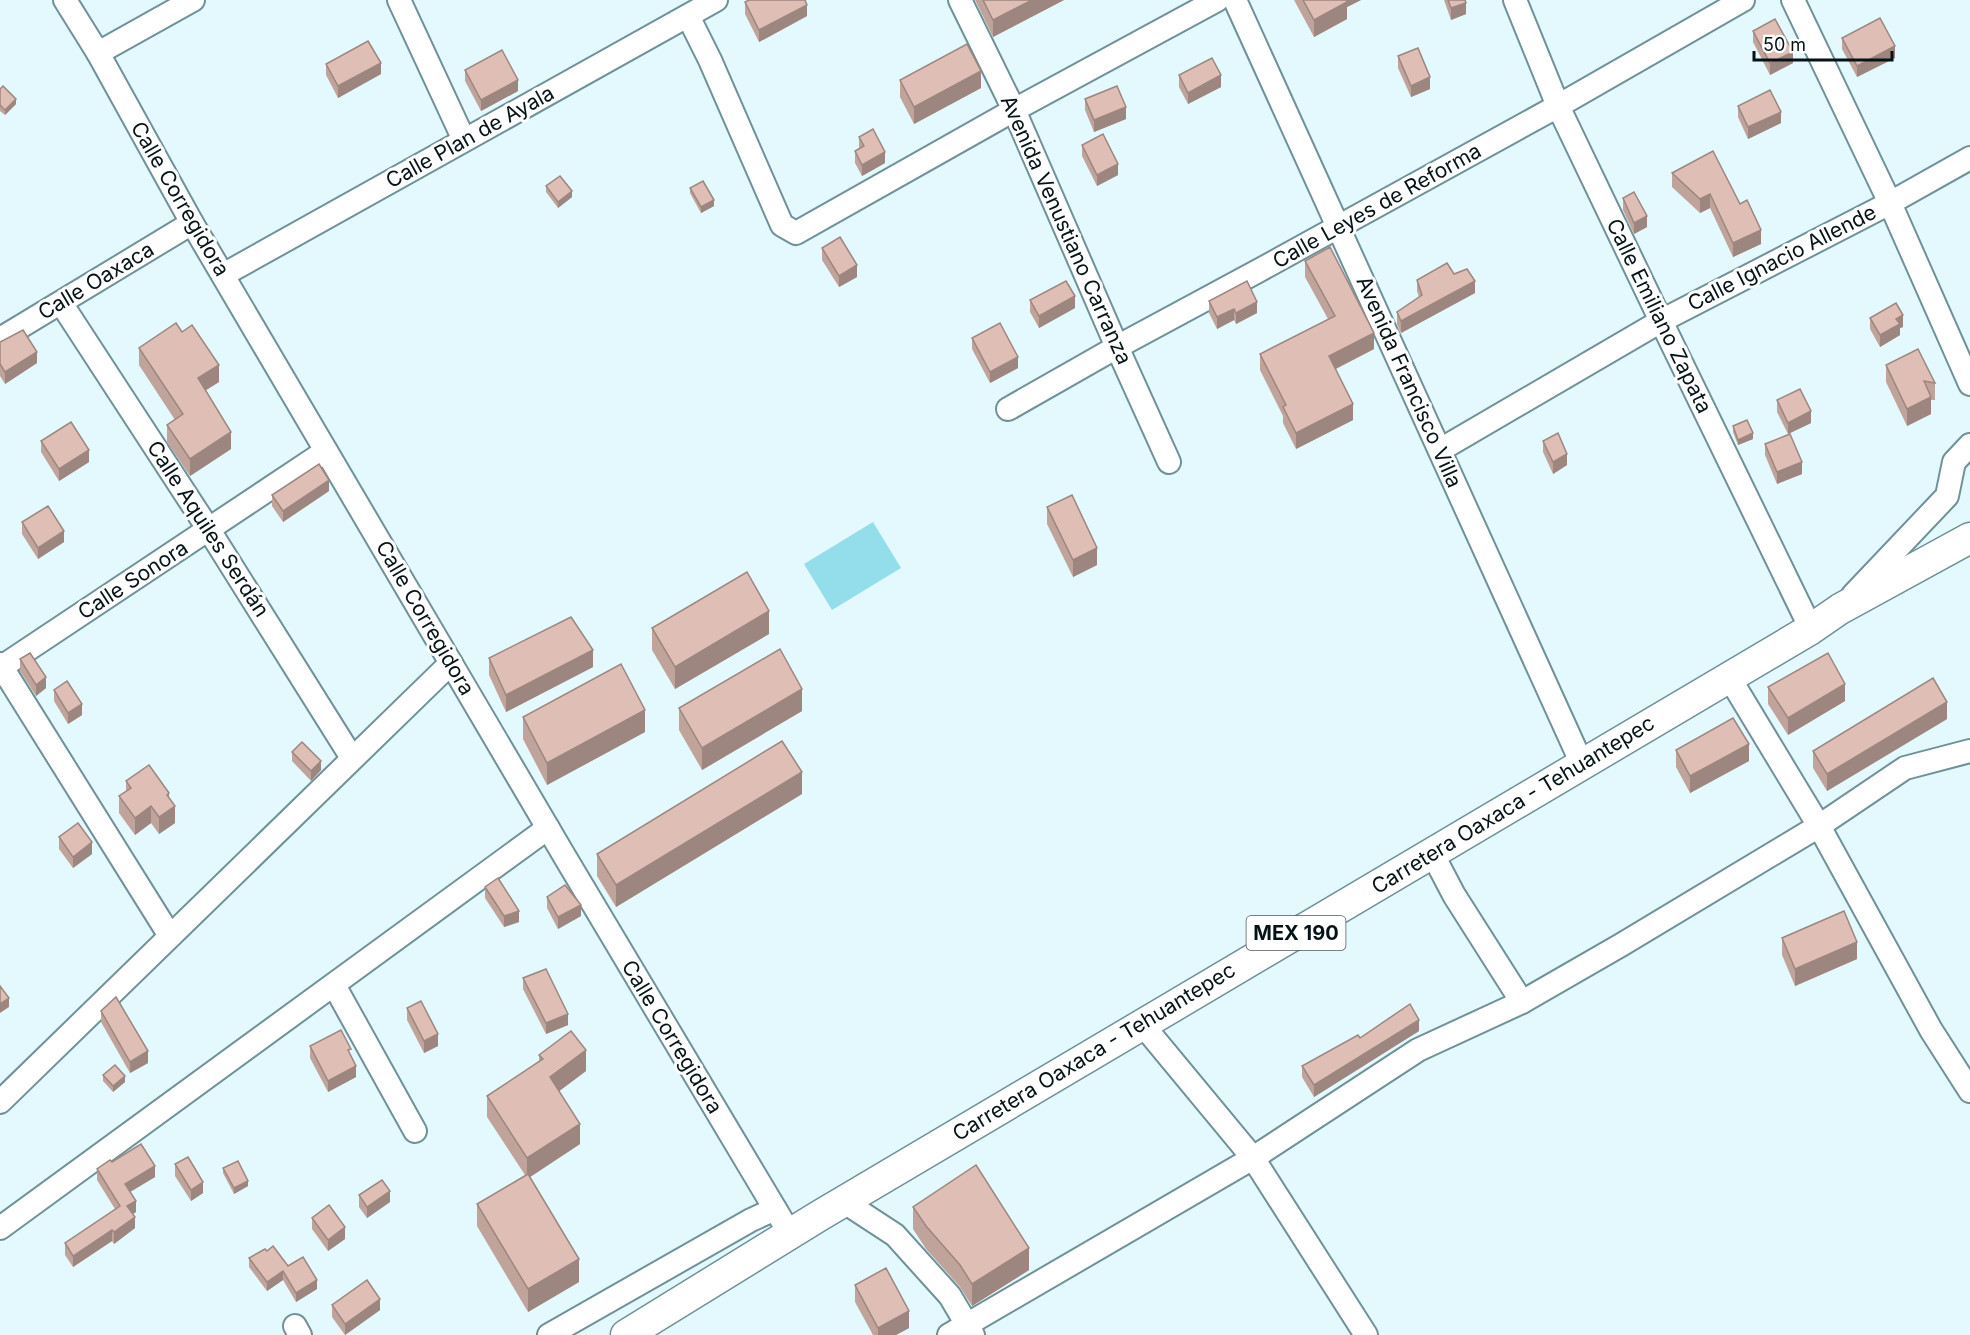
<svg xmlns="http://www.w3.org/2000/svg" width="1970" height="1335" viewBox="0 0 1970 1335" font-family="Inter,sans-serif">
	<rect width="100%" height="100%" fill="#e3f9fd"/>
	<path fill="#94deec" d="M873,522L901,568L832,610L804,564Z"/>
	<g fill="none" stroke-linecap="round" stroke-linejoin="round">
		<defs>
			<g id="minor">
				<path d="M65,0L98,53L192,223L565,857L790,1234"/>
				<path d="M399,0L464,140"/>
				<path d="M960,0L1014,110L1117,347L1169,462"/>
				<path d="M1235,0L1582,764"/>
				<path d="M1515,0L1558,106L1661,321L1811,629"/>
				<path d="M1793,0L1890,203L1970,384"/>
				<path d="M688,16L710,60L782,225L796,233L1014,110L1217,0"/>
				<path d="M98,53L193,0"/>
				<path d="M223,275L716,0"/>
				<path d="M61,303L209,530L352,758"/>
				<path d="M0,339L192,223"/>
				<path d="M1008,409L1117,347L1258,271L1558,106L1743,0"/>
				<path d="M1440,450L1661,321L1890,203L1970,158"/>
				<path d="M1853,595L1947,496L1954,462L1970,445"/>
				<path d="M0,664L170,936"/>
				<path d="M0,668L326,451"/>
				<path d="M1729,677L1819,826L1931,1030L1970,1091"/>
				<path d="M1432,853L1454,895L1522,1002"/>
				<path d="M334,985L415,1131"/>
				<path d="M1142,1024L1253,1158L1366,1335"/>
				<path d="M0,1102L451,663"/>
				<path d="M843,1201L895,1235L950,1296L973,1335"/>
				<path d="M0,1228L548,828"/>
				<path d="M295,1326L300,1335"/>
				<path d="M549,1335L751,1220L775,1209"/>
				<path d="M949,1335L1253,1158L1418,1050L1522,1002L1621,945L1819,826L1905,768L1970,751"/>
			</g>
			<path id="major" d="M626,1335L819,1216L1811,629L1840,609L1970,538"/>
		</defs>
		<use href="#minor" stroke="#6f9198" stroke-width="26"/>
		<use href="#major" stroke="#6f9198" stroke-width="33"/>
		<use href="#minor" stroke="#fff" stroke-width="22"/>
		<use href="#major" stroke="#fff" stroke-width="30"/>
	</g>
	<g fill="#c0a49c">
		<path d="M975,0H1064L993,37Z"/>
		<path d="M1294,0H1361L1347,7V19L1314,37Z"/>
		<path d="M1444,0H1465L1466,14L1451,20Z"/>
		<path d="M745,2L807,16L759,42L745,14Z"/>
		<path d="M1753,31L1793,63L1770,75L1753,42Z"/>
		<path d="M1842,38L1895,58L1857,77L1842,49Z"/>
		<path d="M1398,56L1430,89L1411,97L1398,68Z"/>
		<path d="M326,64L381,74L338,98L326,75Z"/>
		<path d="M465,70L518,91L481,111L465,81Z"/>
		<path d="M1179,75L1221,87L1188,104L1179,87Z"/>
		<path d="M900,80L981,88L914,124L900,97Z"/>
		<path d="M0,89L16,104L5,115L0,111Z"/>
		<path d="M1085,99L1126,119L1094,132L1085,110Z"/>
		<path d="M1738,106L1781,123L1748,139L1738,117Z"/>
		<path d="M859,137L885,163L862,176L855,163V151L859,148Z"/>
		<path d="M1082,145L1118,175L1097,186L1082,156Z"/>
		<path d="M1713,151L1761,244L1733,257L1710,208L1700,213L1672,187V173Z"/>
		<path d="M546,186L572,197L558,208L546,192Z"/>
		<path d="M690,188L714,206L701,213L690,193Z"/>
		<path d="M1623,198L1647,227L1634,234L1623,210Z"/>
		<path d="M822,248L857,277L839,287L822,260Z"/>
		<path d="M1305,261L1374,349L1336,369L1353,420L1296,449L1283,423V416L1260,370V354L1328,319L1305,277Z"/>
		<path d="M1454,274L1475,293L1401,333L1397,324V312L1419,297L1417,291V280Z"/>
		<path d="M1030,300L1075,308L1039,328L1030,312Z"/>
		<path d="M1209,301L1257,313L1236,324L1234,320L1217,329L1209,313Z"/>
		<path d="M1870,318L1903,327L1900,328V335L1880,347L1870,329Z"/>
		<path d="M972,338L1018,368L990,383L972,349Z"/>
		<path d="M0,342L37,363L5,384L0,376Z"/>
		<path d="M139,348L219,382L206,390L231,449L190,476L167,442V425L175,420L139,365Z"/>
		<path d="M1886,365L1935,383V400H1931V414L1907,426L1886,382Z"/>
		<path d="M1777,400L1811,423L1788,434L1777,412Z"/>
		<path d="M1733,426L1753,439L1738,445L1733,432Z"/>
		<path d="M41,441L89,462L59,481L41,452Z"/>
		<path d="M1543,441L1567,465L1553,474L1543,452Z"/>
		<path d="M1765,444L1802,474L1777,484L1765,455Z"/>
		<path d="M329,491L283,522L272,506V495Z"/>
		<path d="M1047,507L1097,565L1073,577L1047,524Z"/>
		<path d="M22,522L64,542L38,559L22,534Z"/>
		<path d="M652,628L769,634L675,689L652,650Z"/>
		<path d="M489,658L593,667L506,712L489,675Z"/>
		<path d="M20,659L46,688L36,696L20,671Z"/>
		<path d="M1768,687L1845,701L1788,735L1768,704Z"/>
		<path d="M54,690L82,715L68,724L54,701Z"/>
		<path d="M679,708L802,711L702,770L679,730Z"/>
		<path d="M523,717L645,732L547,785L523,739Z"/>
		<path d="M1947,719L1827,791L1813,768V751Z"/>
		<path d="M1676,750L1749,761L1690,793L1676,767Z"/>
		<path d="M292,752L321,770L311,781L292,761Z"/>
		<path d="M126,781L169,798L175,823L159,834L151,823L135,835L119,813V796L126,791Z"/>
		<path d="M802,794L616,907L597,876V854Z"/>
		<path d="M59,837L92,854L73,868L59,849Z"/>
		<path d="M485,887L519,922L504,927L485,898Z"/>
		<path d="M547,897L581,916L558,929L547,908Z"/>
		<path d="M1782,938L1857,959L1795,986L1782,955Z"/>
		<path d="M523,978L568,1025L546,1034L523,989Z"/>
		<path d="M407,1008L438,1046L424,1053L407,1020Z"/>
		<path d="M101,1011L148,1063L130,1073L101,1022Z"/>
		<path d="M1419,1031L1314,1097L1302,1077V1066L1360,1038Z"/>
		<path d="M310,1046L351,1055L356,1077L328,1092L310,1058Z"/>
		<path d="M539,1055L586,1071L559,1091L580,1144L530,1177L579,1282L528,1312L477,1226V1204L525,1175L487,1117V1096L539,1062Z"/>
		<path d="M103,1075L125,1082L113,1092L103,1081Z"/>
		<path d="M112,1162L155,1177L130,1192L136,1212L133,1214L135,1228L114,1244L112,1241L73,1267L65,1255V1243L115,1209L97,1180V1169Z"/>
		<path d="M175,1164L203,1193L191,1201L175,1176Z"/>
		<path d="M223,1168L248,1186L234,1194L223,1173Z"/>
		<path d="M359,1195L390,1202L367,1218L359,1207Z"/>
		<path d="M913,1207L1029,1270L972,1306L960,1287L926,1249L913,1229Z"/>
		<path d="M312,1218L345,1239L328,1251L312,1229Z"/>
		<path d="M267,1251L288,1266L317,1289L296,1302L283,1280L267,1291L249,1267V1258Z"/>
		<path d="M855,1285L909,1328L896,1335H873L855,1302Z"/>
		<path d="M332,1305L380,1310L345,1335L332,1317Z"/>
	</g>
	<g fill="#9c867f">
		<path d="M1032,0H1064L993,37V20Z"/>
		<path d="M1343,0H1361L1347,7V19L1314,37V20Z"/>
		<path d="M1466,3V14L1451,20V8Z"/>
		<path d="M807,5V16L759,42V30Z"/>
		<path d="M1895,46V58L1857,77V66Z"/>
		<path d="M1793,52V63L1770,75V63Z"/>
		<path d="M381,63V74L338,98V86Z"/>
		<path d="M981,71V88L914,124V107Z"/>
		<path d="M1221,75V87L1188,104V93Z"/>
		<path d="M1430,77V89L1411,97V86Z"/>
		<path d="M518,80V91L481,111V100Z"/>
		<path d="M16,99V104L5,115V110Z"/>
		<path d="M1126,107V119L1094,132V120Z"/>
		<path d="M1781,112V123L1748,139V127Z"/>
		<path d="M885,152V163L862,176V165Z"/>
		<path d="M1118,164V175L1097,186V175Z"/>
		<path d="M572,191V197L558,208V202Z"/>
		<path d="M1710,194V208L1700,213V199Z"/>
		<path d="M714,200V206L701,213V207Z"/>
		<path d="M1647,216V227L1634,234V223Z"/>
		<path d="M1761,230V244L1733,257V243Z"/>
		<path d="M857,265V277L839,287V276Z"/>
		<path d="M1475,281V293L1401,333V321Z"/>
		<path d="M1075,296V308L1039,328V316Z"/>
		<path d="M1257,302V313L1236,324V313Z"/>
		<path d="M1234,309V320L1217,329V317Z"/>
		<path d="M1903,315V327L1900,328V335L1880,347V335L1896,319Z"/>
		<path d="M1374,333V349L1329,372V356Z"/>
		<path d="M37,352V363L5,384V372Z"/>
		<path d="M1018,357V368L990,383V372Z"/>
		<path d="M219,365V382L198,395V378Z"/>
		<path d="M1931,397V414L1907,426V409Z"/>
		<path d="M1353,404V420L1296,449V433Z"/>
		<path d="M1811,411V423L1788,434V423Z"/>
		<path d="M231,432V449L190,476V459Z"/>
		<path d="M1753,433V439L1738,445V440Z"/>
		<path d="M89,450V462L59,481V469Z"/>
		<path d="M1567,454V465L1553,474V462Z"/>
		<path d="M1802,462V474L1777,484V472Z"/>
		<path d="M329,480V491L283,522V511Z"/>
		<path d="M64,531V542L38,559V548Z"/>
		<path d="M1097,548V565L1073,577V560Z"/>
		<path d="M769,611V634L675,689V667Z"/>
		<path d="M593,650V667L506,712V695Z"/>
		<path d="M46,677V688L36,696V685Z"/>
		<path d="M1845,684V701L1788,735V718Z"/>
		<path d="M802,689V711L702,770V748Z"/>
		<path d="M1947,702V719L1827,791V774Z"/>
		<path d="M82,704V715L68,724V713Z"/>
		<path d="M645,710V732L547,785V763Z"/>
		<path d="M1749,744V761L1690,793V776Z"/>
		<path d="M321,761V770L311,781V771Z"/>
		<path d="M802,772V794L616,907V885Z"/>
		<path d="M169,793V810L175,806V823L159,834V817L167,795Z"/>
		<path d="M151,806V823L135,835V818Z"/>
		<path d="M92,842V854L73,868V857Z"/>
		<path d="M581,905V916L558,929V917Z"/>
		<path d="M519,911V922L504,927V916Z"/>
		<path d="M1857,942V959L1795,986V969Z"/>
		<path d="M9,998V1007L0,1013V1004Z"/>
		<path d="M568,1014V1025L546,1034V1023Z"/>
		<path d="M1419,1020V1031L1314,1097V1085Z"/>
		<path d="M438,1034V1046L424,1053V1041Z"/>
		<path d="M586,1050V1071L550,1098V1077Z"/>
		<path d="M148,1051V1063L130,1073V1062Z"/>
		<path d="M356,1066V1077L328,1092V1081Z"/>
		<path d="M125,1076V1082L113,1092V1086Z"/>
		<path d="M580,1124V1144L527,1179V1158Z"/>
		<path d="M155,1166V1177L125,1195V1184Z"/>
		<path d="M248,1181V1186L234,1194V1188Z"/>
		<path d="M203,1182V1193L191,1201V1190Z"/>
		<path d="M390,1191V1202L367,1218V1207Z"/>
		<path d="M136,1201V1212L127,1218V1206Z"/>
		<path d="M135,1217V1228L114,1244V1232Z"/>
		<path d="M345,1227V1239L328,1251V1240Z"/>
		<path d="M112,1230V1241L73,1267V1256Z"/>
		<path d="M1029,1248V1270L972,1306V1284Z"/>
		<path d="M579,1259V1282L528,1312V1289Z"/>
		<path d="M283,1271V1280L267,1291V1282Z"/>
		<path d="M317,1280V1289L296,1302V1293Z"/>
		<path d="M380,1299V1310L345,1335V1324Z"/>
		<path d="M909,1311V1328L896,1335H878V1328Z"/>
	</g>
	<g fill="#dfbfb5" stroke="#9c867f" stroke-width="1.5">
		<path d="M749,0H805L807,5L759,30L745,2Z"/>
		<path d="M983,0H1032L993,20Z"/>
		<path d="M1303,0H1347V2L1314,20Z"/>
		<path d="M1448,0H1465L1466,3L1451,8Z"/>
		<path d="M1880,18L1895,46L1857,66L1842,38Z"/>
		<path d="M1775,19L1793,52L1770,63L1753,31Z"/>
		<path d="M368,41L381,63L338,86L326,64Z"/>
		<path d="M967,44L981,71L914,107L900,80Z"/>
		<path d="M1418,48L1430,77L1411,86L1398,56Z"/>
		<path d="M502,50L518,80L481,100L465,70Z"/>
		<path d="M1212,58L1221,75L1188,93L1179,75Z"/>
		<path d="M3,86L16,99L5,110L0,105V89Z"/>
		<path d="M1117,86L1126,107L1094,120L1085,99Z"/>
		<path d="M1770,90L1781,112L1748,127L1738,106Z"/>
		<path d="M873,129L885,152L862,165L855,151L864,146L859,137Z"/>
		<path d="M1103,134L1118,164L1097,175L1082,145Z"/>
		<path d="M1713,151L1740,204L1747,200L1761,230L1733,243L1710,194L1700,199L1672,173Z"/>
		<path d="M560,176L572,191L558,202L546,186Z"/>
		<path d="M703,181L714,200L701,207L690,188Z"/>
		<path d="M1634,192L1647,216L1634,223L1623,198Z"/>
		<path d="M840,237L857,265L839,276L822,248Z"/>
		<path d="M1330,247L1374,333L1329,356L1353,404L1296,433L1283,407L1286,405L1260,354L1335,316L1305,261Z"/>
		<path d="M1447,263L1454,274L1467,269L1475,281L1401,321L1397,312L1422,295L1417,280Z"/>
		<path d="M1066,281L1075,296L1039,316L1030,300Z"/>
		<path d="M1247,281L1257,302L1236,313L1234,309L1217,317L1209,301Z"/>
		<path d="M1896,303L1903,315L1896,319L1900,324L1880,335L1870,318Z"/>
		<path d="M176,323L182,332L192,325L219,365L198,378L231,432L190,459L167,425L183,414L139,348Z"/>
		<path d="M1000,323L1018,357L990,372L972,338Z"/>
		<path d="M23,330L37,352L5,372L0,364V342Z"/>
		<path d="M1918,349L1935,383L1924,381L1931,397L1907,409L1886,365Z"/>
		<path d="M1800,389L1811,411L1788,423L1777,400Z"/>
		<path d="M1747,420L1753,433L1738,440L1733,426Z"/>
		<path d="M71,422L89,450L59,469L41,441Z"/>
		<path d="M1558,433L1567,454L1553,462L1543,441Z"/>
		<path d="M1790,434L1802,462L1777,472L1765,444Z"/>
		<path d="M319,464L329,480L283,511L272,495Z"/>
		<path d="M1072,495L1097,548L1073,560L1047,507Z"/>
		<path d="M48,506L64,531L38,548L22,522Z"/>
		<path d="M747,572L769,611L675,667L652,628Z"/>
		<path d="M571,617L593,650L506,695L489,658Z"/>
		<path d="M780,649L802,689L702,748L679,708Z"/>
		<path d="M30,653L46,677L36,685L20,659Z"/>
		<path d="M1828,653L1845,684L1788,718L1768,687Z"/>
		<path d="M621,664L645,710L547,763L523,717Z"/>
		<path d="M1933,678L1947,702L1827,774L1813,751Z"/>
		<path d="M67,681L82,704L68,713L54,690Z"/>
		<path d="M1733,718L1749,744L1690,776L1676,750Z"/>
		<path d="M782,741L802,772L616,885L597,854Z"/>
		<path d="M302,742L321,761L311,771L292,752Z"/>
		<path d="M149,765L169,793L167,795L175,806L159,817L151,806L135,818L119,796L131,788L126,781Z"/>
		<path d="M78,823L92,842L73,857L59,837Z"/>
		<path d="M498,878L519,911L504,916L485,887Z"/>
		<path d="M565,885L581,905L558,917L547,897Z"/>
		<path d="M1844,911L1857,942L1795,969L1782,938Z"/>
		<path d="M546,969L568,1014L546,1023L523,978Z"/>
		<path d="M0,986L9,998L0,1004Z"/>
		<path d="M116,997L148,1051L130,1062L101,1011Z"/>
		<path d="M421,1001L438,1034L424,1041L407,1008Z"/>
		<path d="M1410,1004L1419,1020L1314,1085L1302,1066L1358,1035L1360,1038Z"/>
		<path d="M341,1030L351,1049L348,1050L356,1066L328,1081L310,1046Z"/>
		<path d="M571,1031L586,1050L550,1077L580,1124L527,1158L487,1096L543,1059L539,1055Z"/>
		<path d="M115,1065L125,1076L113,1086L103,1075Z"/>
		<path d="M141,1144L155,1166L125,1184L136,1201L127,1206L135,1217L114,1232L112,1230L73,1256L65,1243L120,1206L97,1169L110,1160L112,1162Z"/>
		<path d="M188,1157L203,1182L191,1190L175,1164Z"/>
		<path d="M238,1161L248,1181L234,1188L223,1168Z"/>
		<path d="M976,1165L1029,1248L972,1284L960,1265L926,1226L913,1207Z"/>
		<path d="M528,1174L579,1259L528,1289L477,1204Z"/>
		<path d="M382,1180L390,1191L367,1207L359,1195Z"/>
		<path d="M329,1205L345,1227L328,1240L312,1218Z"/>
		<path d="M273,1246L288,1266L303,1257L317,1280L296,1293L283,1271L267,1282L249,1258L265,1249L267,1251Z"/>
		<path d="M886,1268L909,1311L878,1328L855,1285Z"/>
		<path d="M367,1280L380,1299L345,1324L332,1305Z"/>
	</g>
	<g text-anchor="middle" stroke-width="6" stroke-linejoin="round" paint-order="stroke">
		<rect fill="#fff" stroke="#515a5c" stroke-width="1.5" x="1246.5" y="916" width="99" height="34" rx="4.5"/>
		<g font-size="20" font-weight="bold" fill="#061316">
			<text x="1296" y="940">MEX 190</text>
		</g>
		<g font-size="21" fill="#061316" stroke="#fff">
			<text transform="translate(470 137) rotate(-29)" y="7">Calle Plan de Ayala</text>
			<text transform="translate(180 199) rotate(60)" y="7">Calle Corregidora</text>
			<text transform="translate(1377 206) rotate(-29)" y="7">Calle Leyes de Reforma</text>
			<text transform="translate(1066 230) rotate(66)" y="7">Avenida Venustiano Carranza</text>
			<text transform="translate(1782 258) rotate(-27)" y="7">Calle Ignacio Allende</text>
			<text transform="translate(96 281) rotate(-31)" y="7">Calle Oaxaca</text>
			<text transform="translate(1659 316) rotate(64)" y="7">Calle Emiliano Zapata</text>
			<text transform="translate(1409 382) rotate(66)" y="7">Avenida Francisco Villa</text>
			<text transform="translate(208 529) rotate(57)" y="7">Calle Aquiles Serdán</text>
			<text transform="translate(133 580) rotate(-33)" y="7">Calle Sonora</text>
			<text transform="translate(425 618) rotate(60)" y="7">Calle Corregidora</text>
			<text transform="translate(1513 805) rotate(-31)" y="7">Carretera Oaxaca - Tehuantepec</text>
			<text transform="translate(672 1037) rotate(59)" y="7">Calle Corregidora</text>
			<text transform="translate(1094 1052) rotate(-31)" y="7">Carretera Oaxaca - Tehuantepec</text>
		</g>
	</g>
	<path d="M1754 51v9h138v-9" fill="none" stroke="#061316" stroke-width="3"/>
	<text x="1763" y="51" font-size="18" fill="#061316" stroke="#ffffff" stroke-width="4.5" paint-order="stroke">50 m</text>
</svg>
